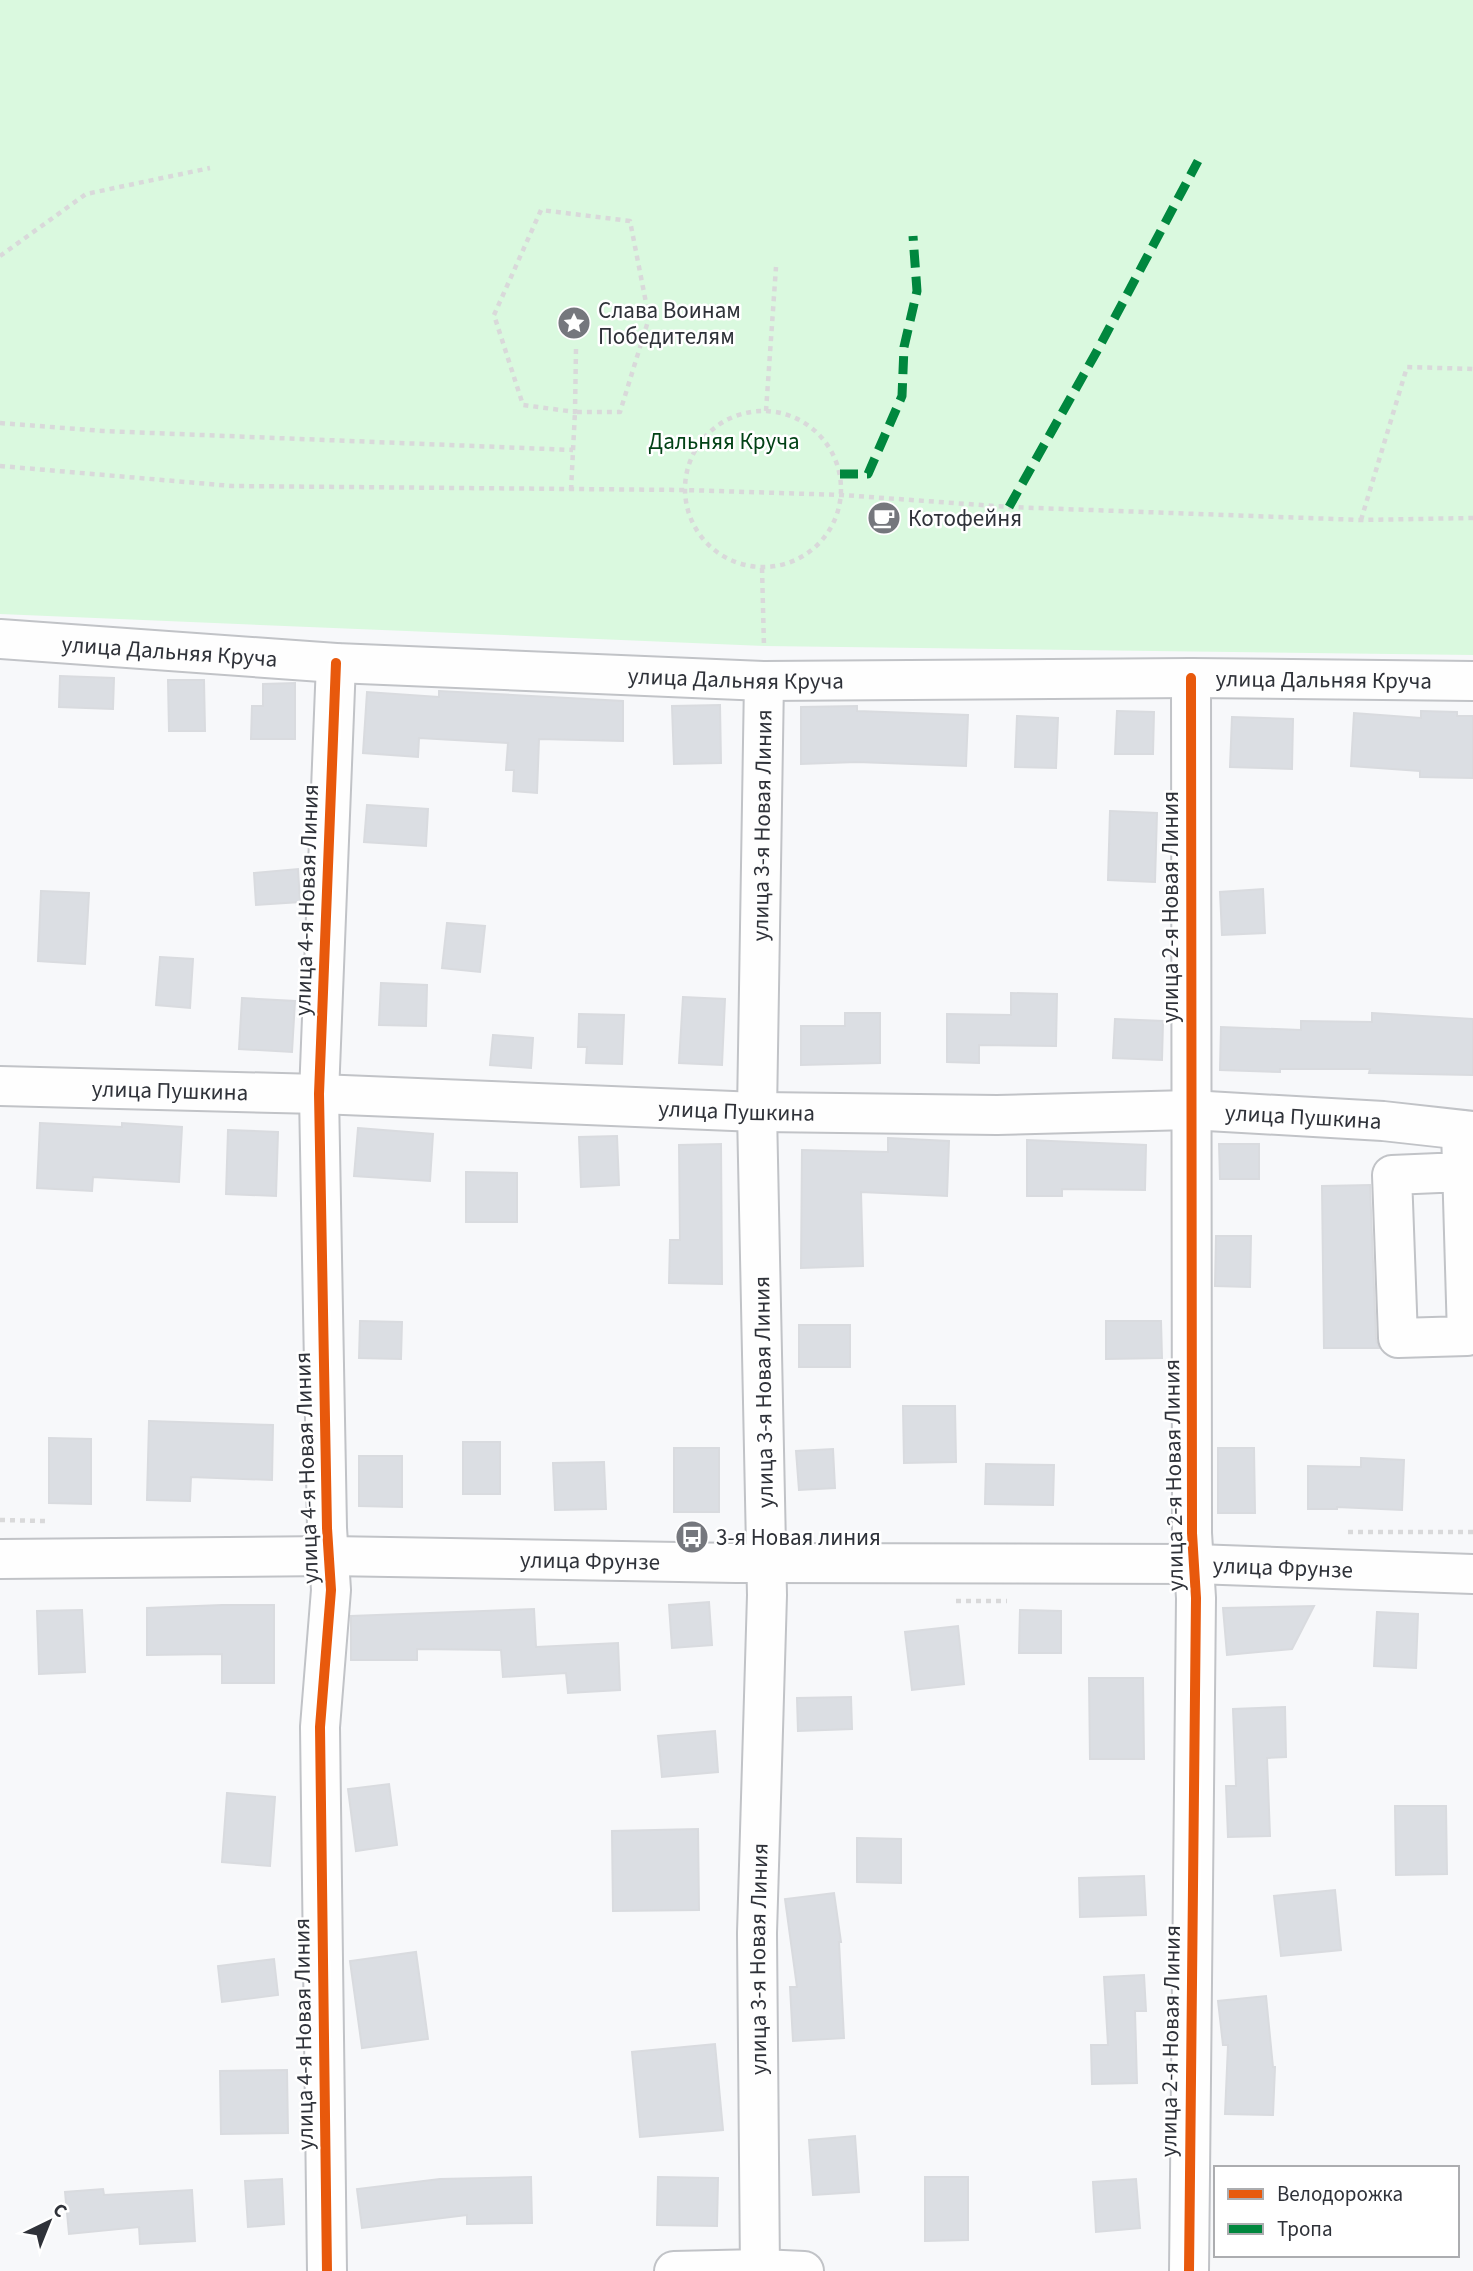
<svg xmlns="http://www.w3.org/2000/svg" width="1473" height="2271" viewBox="0 0 1473 2271" font-family="'Source Sans 3',sans-serif">
	<rect width="100%" height="100%" fill="#f7f8fa"/>
	<path fill="#daf9df" d="M0,0H1473V655L764,646L0,614Z"/>
	<g fill="#dbdee3" stroke="#d9dbdf" stroke-width="2">
		<path d="M60,676L114,678L113,709L59,707Z"/>
		<path d="M168,680H204L205,731H169Z"/>
		<path d="M295,683V739H251L252,706H263V684Z"/>
		<path d="M439,691L623,701V741L539,739L537,793L513,791L514,770H506L508,743L419,738L418,757L363,753L367,692L439,697Z"/>
		<path d="M720,705L721,763L674,764L672,706Z"/>
		<path d="M857,706V711L968,715L966,766L857,762L801,764V707Z"/>
		<path d="M1117,711L1154,712L1153,754H1115Z"/>
		<path d="M1421,711L1457,712V716H1473V778L1420,777V771L1351,766L1354,713L1421,718Z"/>
		<path d="M1017,716L1058,718L1056,768L1015,767Z"/>
		<path d="M1232,717L1293,719L1292,769L1230,767Z"/>
		<path d="M367,805L428,809L426,846L364,842Z"/>
		<path d="M1110,811L1157,813L1155,882L1108,880Z"/>
		<path d="M298,869L300,902L256,905L254,873Z"/>
		<path d="M1263,889L1265,933L1222,935L1220,892Z"/>
		<path d="M41,891L89,893L85,964L38,961Z"/>
		<path d="M447,923L485,926L480,972L442,968Z"/>
		<path d="M160,957L193,959L190,1008L156,1005Z"/>
		<path d="M381,983L427,985L426,1026L379,1025Z"/>
		<path d="M1011,993L1057,994L1056,1046L979,1045V1063L947,1062V1014L1011,1015Z"/>
		<path d="M683,997L725,999L722,1065L679,1063Z"/>
		<path d="M242,998L295,1001L292,1052L239,1049Z"/>
		<path d="M845,1013H880V1063L801,1065V1026H845Z"/>
		<path d="M1372,1013L1473,1019V1075L1369,1073L1370,1069H1280V1072L1220,1070L1221,1027L1301,1030V1021L1372,1022Z"/>
		<path d="M579,1014L624,1015L622,1064L586,1063L587,1047H578Z"/>
		<path d="M1115,1019L1163,1021L1162,1060L1113,1058Z"/>
		<path d="M493,1035L533,1038L531,1068L490,1065Z"/>
		<path d="M40,1123L122,1127V1123L182,1127L179,1182L93,1177L92,1191L37,1188Z"/>
		<path d="M358,1128L433,1134L430,1181L354,1176Z"/>
		<path d="M228,1130L278,1132L276,1196L226,1194Z"/>
		<path d="M617,1136L619,1185L581,1187L579,1137Z"/>
		<path d="M888,1138L949,1141L947,1196L861,1192L863,1266L801,1268L802,1150L888,1152Z"/>
		<path d="M1027,1140L1146,1145L1145,1190L1062,1189V1196H1027Z"/>
		<path d="M721,1144L722,1284L669,1283L670,1240H680L679,1145Z"/>
		<path d="M1219,1144H1259V1179H1220Z"/>
		<path d="M466,1172L517,1173V1222H466Z"/>
		<path d="M1370,1185L1376,1339L1379,1348H1324L1322,1186Z"/>
		<path d="M1216,1236H1251L1250,1287L1215,1286Z"/>
		<path d="M360,1321L402,1322L401,1359L359,1358Z"/>
		<path d="M1106,1321H1161L1162,1358L1106,1359Z"/>
		<rect x="799" y="1325" width="51" height="42"/>
		<path d="M903,1406H955L956,1462L904,1463Z"/>
		<path d="M149,1421L273,1425L272,1480L191,1477L190,1501L147,1500Z"/>
		<path d="M49,1438L91,1439V1504L49,1503Z"/>
		<rect x="463" y="1442" width="37" height="52"/>
		<rect x="674" y="1448" width="45" height="64"/>
		<path d="M1218,1448H1254L1255,1513H1218Z"/>
		<path d="M833,1449L835,1488L799,1490L796,1451Z"/>
		<path d="M359,1456H402V1507L359,1506Z"/>
		<path d="M1361,1458L1404,1460L1402,1510L1337,1507V1509H1308V1466L1361,1467Z"/>
		<path d="M604,1462L606,1509L555,1510L553,1463Z"/>
		<path d="M986,1464L1054,1465L1053,1505L985,1504Z"/>
		<path d="M709,1602L712,1645L672,1648L669,1605Z"/>
		<path d="M222,1605H274V1683H222V1654L147,1655V1608Z"/>
		<path d="M1314,1606L1292,1649L1227,1655L1223,1608Z"/>
		<path d="M534,1609L536,1647L618,1643L620,1690L568,1693L566,1673L503,1677L501,1650L417,1649V1660H351V1616Z"/>
		<path d="M82,1610L85,1672L39,1674L37,1611Z"/>
		<path d="M1020,1610L1061,1611V1653H1019Z"/>
		<path d="M1377,1612L1418,1614L1416,1668L1374,1666Z"/>
		<path d="M958,1626L964,1684L912,1690L905,1632Z"/>
		<path d="M1089,1678H1143L1144,1759H1090Z"/>
		<path d="M851,1697L852,1729L798,1731L797,1698Z"/>
		<path d="M1285,1707L1286,1757L1267,1758L1270,1836L1228,1837L1226,1786H1236L1233,1709Z"/>
		<path d="M715,1731L718,1772L662,1777L658,1736Z"/>
		<path d="M389,1784L397,1845L356,1851L348,1789Z"/>
		<path d="M227,1793L275,1797L270,1866L222,1862Z"/>
		<path d="M1395,1806H1446L1447,1874L1396,1875Z"/>
		<path d="M698,1829L699,1910L613,1911L612,1831Z"/>
		<path d="M857,1838L901,1839V1883L857,1882Z"/>
		<path d="M1144,1876L1146,1915L1080,1917L1079,1878Z"/>
		<path d="M1335,1890L1341,1950L1281,1956L1274,1896Z"/>
		<path d="M834,1893L841,1942H839L844,2038L793,2041L790,1987H797L785,1899Z"/>
		<path d="M416,1952L428,2039L362,2048L350,1961Z"/>
		<path d="M274,1959L278,1995L222,2002L218,1966Z"/>
		<path d="M1144,1975L1146,2011H1135L1137,2083L1092,2084L1091,2045H1108L1104,1977Z"/>
		<path d="M1266,1996L1273,2067H1275L1273,2115L1225,2114L1228,2045H1223L1218,2001Z"/>
		<path d="M715,2044L723,2130L640,2137L632,2052Z"/>
		<path d="M287,2070L288,2133L221,2134L220,2071Z"/>
		<path d="M855,2136L859,2192L813,2195L809,2140Z"/>
		<path d="M531,2177L532,2223L467,2224V2215L362,2228L357,2189L440,2179Z"/>
		<path d="M658,2177L718,2178L717,2226L657,2225Z"/>
		<path d="M925,2177H968V2240L925,2241Z"/>
		<path d="M282,2179L284,2224L248,2227L245,2181Z"/>
		<path d="M1136,2179L1140,2228L1096,2232L1093,2182Z"/>
		<path d="M103,2189L104,2195L192,2190L195,2241L140,2244L139,2227L69,2234L65,2192Z"/>
	</g>
	<g fill="none" stroke-linecap="round" stroke-linejoin="round">
		<defs>
			<g id="minor">
				<path id="s1" d="M0,639L336,663L764,681L1191,678L1473,681"/>
				<path id="s2" d="M0,1086L319,1094L757,1112L997,1115L1190,1110L1383,1121L1473,1131"/>
				<path d="M1461,1130L1467,1336L1398,1338L1392,1175L1462,1172"/>
				<path d="M327,2271L320,1727L331,1590L327,1528L319,1094L336,663"/>
				<path d="M674,2271L760,2269L804,2271"/>
				<path id="s3" d="M760,2271L757,1933L767,1595L757,1112L764,681"/>
				<path d="M1189,2271L1196,1598L1192,1533L1191,678"/>
			</g>
			<g id="major">
				<path id="s4" d="M0,1559L329,1556L736,1563L1195,1564L1473,1574"/>
			</g>
		</defs>
		<use href="#minor" stroke="#c1c3c7" stroke-width="42"/>
		<use href="#major" stroke="#c1c3c7" stroke-width="42"/>
		<g stroke="#d9d9da" stroke-width="4.5" stroke-dasharray="5 5" stroke-linecap="butt">
			<path d="M0,256L86,194L210,168"/>
			<path d="M766,411L776,267"/>
			<circle cx="763" cy="489" r="78"/>
			<path d="M0,423L103,431L573,450"/>
			<path d="M0,466L232,486L685,490L842,495L1009,507L1361,520L1473,518"/>
			<path d="M571,490L575,412H620L649,318L630,221L541,210L494,315L523,405L575,412L576,348"/>
			<path d="M1361,520L1407,367L1473,369"/>
			<path d="M762,568L764,647"/>
			<path d="M0,1520L45,1521"/>
			<path d="M1348,1532H1473"/>
			<path d="M956,1601H1007"/>
		</g>
		<use href="#minor" stroke="#fefefe" stroke-width="38"/>
		<use href="#major" stroke="#fefefe" stroke-width="38"/>
		<g stroke="#00873e" stroke-width="9" stroke-dasharray="18 9" stroke-linecap="butt">
			<path d="M840,474H868L902,396L904,347L917,291L913,236"/>
			<path d="M1009,507L1097,351L1198,161"/>
		</g>
		<defs>
			<g id="cycleway">
				<path d="M327,2271L320,1727L331,1590L327,1528L319,1094L336,663"/>
				<path d="M1189,2271L1196,1598L1192,1533L1191,678"/>
			</g>
		</defs>
		<use href="#cycleway" stroke="#fff" stroke-width="15"/>
		<use href="#cycleway" stroke="#e8590c" stroke-width="10"/>
	</g>
	<defs>
		<symbol id="sight-disc" viewBox="-11 -11 22 22"><circle r="9.5" fill="#75777d" stroke="#fff"/><path d="M0-6L1.8-2.2L6-1.7L2.9 1.2L3.7 5.4L0 3.3L-3.7 5.4L-2.9 1.2L-6-1.7L-1.8-2.2Z" fill="#fff"/></symbol>
		<symbol id="cafe-disc" viewBox="-11 -11 22 22"><circle r="9.5" fill="#75777d" stroke="#fff"/><path d="M-5.5-4.5H6V0H3Q3 3.5 0 3.5H-2.5Q-5.5 3.5-5.5 0ZM3-3.2v2h1.7v-2ZM-6 4.5H4V6H-6Z" fill="#fff"/></symbol>
		<symbol id="bus-disc" viewBox="-11 -11 22 22"><circle r="9.5" fill="#75777d" stroke="#fff"/><path d="M-5-6H5V4H4V6H2V4H-2V6H-4V4H-5ZM-3.5-4V0h7V-4ZM-3.5 1.2v1.5H-2V1.2ZM2 1.2v1.5H3.5V1.2Z" fill="#fff"/></symbol>
	</defs>
	<g fill-rule="evenodd">
		<use href="#sight-disc" x="555" y="304" width="38" height="38"/>
		<use href="#cafe-disc" x="865" y="499" width="38" height="38"/>
		<use href="#bus-disc" x="673" y="1518" width="38" height="38"/>
	</g>
	<g text-anchor="middle" stroke-width="5" stroke-linejoin="round" paint-order="stroke">
		<g font-size="23" fill="#2f3239" stroke="#fff" text-anchor="start">
			<text x="598" y="318">Слава Воинам<tspan x="598" dy="26">Победителям</tspan></text>
			<text x="908" y="526">Котофейня</text>
			<text x="716" y="1545">3-я Новая линия</text>
		</g>
		<g font-size="23" fill="#024216" stroke="#fff">
			<text x="724" y="449">Дальняя Круча</text>
		</g>
		<g font-size="23" fill="#2f3239" stroke="#fff">
			<text dy="8" stroke="none"><textPath href="#s1" startOffset="170">улица Дальняя Круча</textPath></text>
			<text dy="8" stroke="none"><textPath href="#s1" startOffset="737">улица Дальняя Круча</textPath></text>
			<text dy="8" stroke="none"><textPath href="#s1" startOffset="1325">улица Дальняя Круча</textPath></text>
			<text dy="8" stroke="none"><textPath href="#s3" startOffset="1446">улица 3-я Новая Линия</textPath></text>
			<text transform="translate(306 900) rotate(-88)" y="8">улица 4-я Новая Линия</text>
			<text transform="translate(1170 907) rotate(-90)" y="8">улица 2-я Новая Линия</text>
			<text dy="8" stroke="none"><textPath href="#s2" startOffset="170">улица Пушкина</textPath></text>
			<text dy="8" stroke="none"><textPath href="#s2" startOffset="737">улица Пушкина</textPath></text>
			<text dy="8" stroke="none"><textPath href="#s2" startOffset="1304">улица Пушкина</textPath></text>
			<text transform="translate(763 1392) rotate(-91)" y="8">улица 3-я Новая Линия</text>
			<text transform="translate(306 1468) rotate(-92)" y="8">улица 4-я Новая Линия</text>
			<text transform="translate(1173 1475) rotate(-91)" y="8">улица 2-я Новая Линия</text>
			<text dy="8" stroke="none"><textPath href="#s4" startOffset="590">улица Фрунзе</textPath></text>
			<text dy="8" stroke="none"><textPath href="#s4" startOffset="1283">улица Фрунзе</textPath></text>
			<text dy="8" stroke="none"><textPath href="#s3" startOffset="312">улица 3-я Новая Линия</textPath></text>
			<text transform="translate(303 2034) rotate(-91)" y="8">улица 4-я Новая Линия</text>
			<text transform="translate(1170 2041) rotate(-89)" y="8">улица 2-я Новая Линия</text>
		</g>
	</g>
	<rect x="1214" y="2166" width="245" height="91" fill="#ffffff" stroke="#acadb0" stroke-width="2"/>
	<rect x="1228" y="2189" width="35" height="10" fill="#e8590c" stroke="#acadb0" stroke-width="2"/>
	<text x="1277" y="2201" font-size="21" fill="#2f3239">Велодорожка</text>
	<rect x="1228" y="2224" width="35" height="10" fill="#00873e" stroke="#acadb0" stroke-width="2"/>
	<text x="1277" y="2236" font-size="21" fill="#2f3239">Тропа</text>
	<g transform="translate(49 2222) rotate(43)" stroke="#ffffff" stroke-width="5" paint-order="stroke">
	<path d="M0-5L12 26L0 18L-12 26Z" fill="#2f3239"/>
	<text y="-10" font-size="19" font-weight="bold" text-anchor="middle" fill="#2f3239">С</text>
	</g>
</svg>
